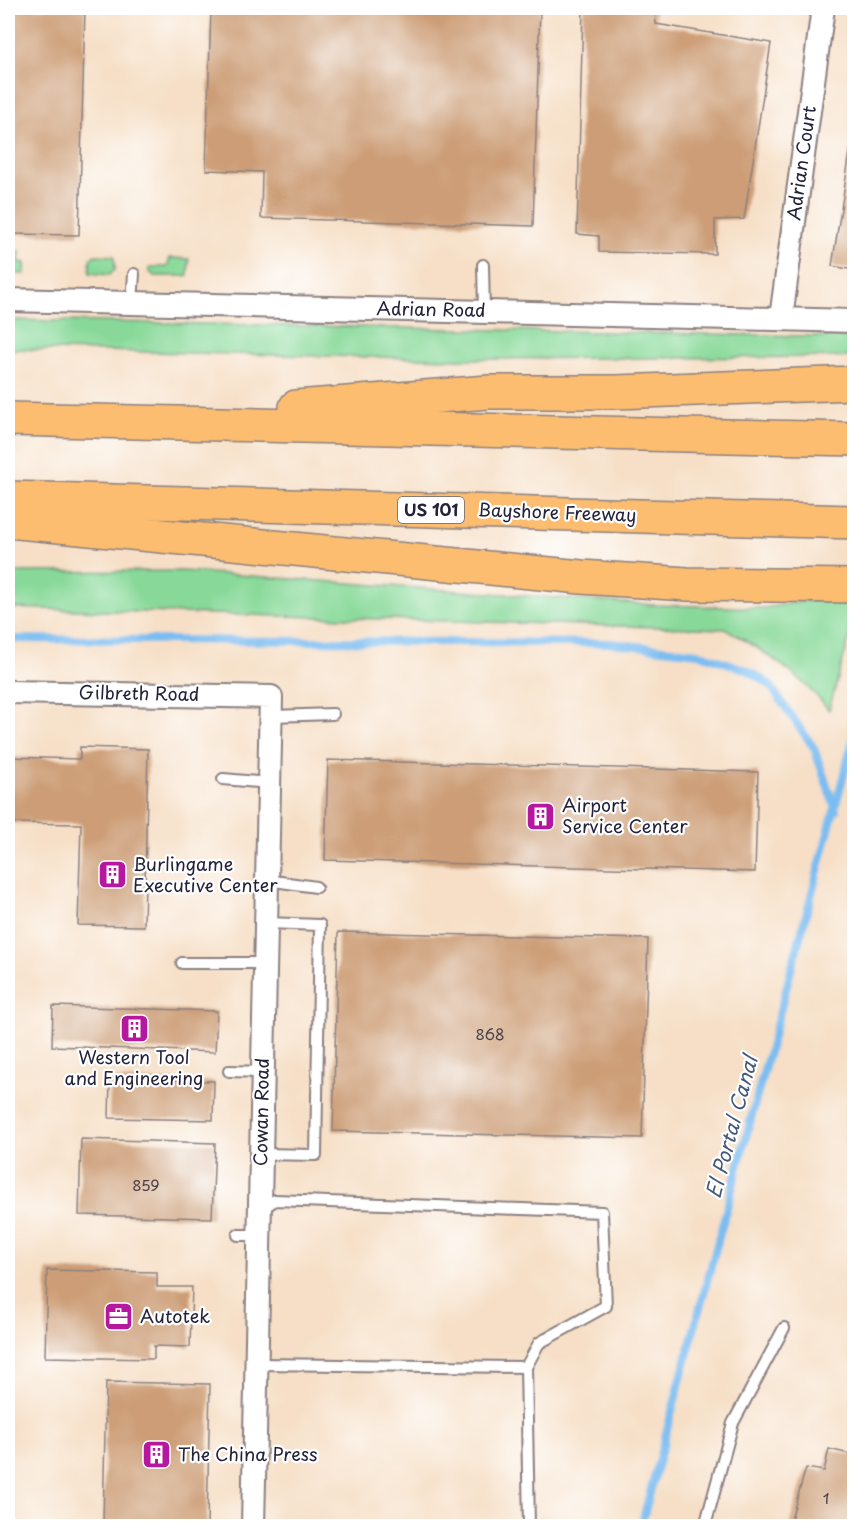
<svg xmlns="http://www.w3.org/2000/svg" width="862" height="1534" viewBox="0 0 862 1534" font-family="'Playpen Sans',sans-serif">
	<rect width="100%" height="100%" fill="#fff"/>
	<filter id="ink" filterUnits="userSpaceOnUse"><feTurbulence type="fractalNoise" baseFrequency=".0167" numOctaves="2"/><feDisplacementMap in="SourceGraphic" scale="12" xChannelSelector="R" yChannelSelector="G"/><feConvolveMatrix kernelMatrix="1 2 1 2 8 2 1 2 1" color-interpolation-filters="sRGB"/></filter>
	<filter id="wash" filterUnits="userSpaceOnUse"><feTurbulence type="fractalNoise" baseFrequency=".008" numOctaves="4" result="noise"/><feDisplacementMap in="SourceGraphic" scale="24" xChannelSelector="R" yChannelSelector="G"/><feGaussianBlur stdDeviation="1.35" result="paint"/><feColorMatrix in="noise" values="0 0 0 0 0 0 0 0 0 0 0 0 0 0 0 0 0 1.4 0 .05"/><feComposite in="paint" operator="in"/></filter>
	<g filter="url(#wash)">
		<rect width="100%" height="100%" fill="#f6dfc6"/>
		<g fill="#88d999" stroke="#557e6a" stroke-width="1.5">
			<path d="M8,251H20L19,262L25,263V274L8,273Z"/>
			<path d="M95,255L114,256L115,270L109,275L90,273V259Z"/>
			<path d="M170,258L189,259L188,276H154L149,271L150,267H167Z"/>
			<path d="M8,320L854,337V357L461,359L8,349Z"/>
			<path d="M182,571L655,605L764,608L805,601L854,602V621L829,710C800,675 766,652 726,629L8,608V572Z"/>
		</g>
		<g fill="none" stroke-linecap="round" stroke-linejoin="round">
			<g stroke="#7cbdf1" stroke-width="8">
				<path d="M8,639L610,643L698,653L747,670L769,684L814,748L836,811"/>
				<path d="M641,1526L854,737"/>
			</g>
		</g>
		<g id="blocks">
			<g fill="#cc9d76">
				<path d="M8,8H85L79,235L8,234Z"/>
				<path d="M211,8H540L533,226L261,218L262,172L206,170Z"/>
				<path d="M583,8H655L656,24L771,43L744,219L715,220V254L599,252V236L577,234Z"/>
				<path d="M853,133H854V270L832,266Z"/>
				<path d="M80,747L148,749L144,926L78,925L81,824L8,823V757L80,759Z"/>
				<path d="M328,760L758,772L755,872L325,860Z"/>
				<path d="M338,932L648,939L642,1138L333,1131Z"/>
				<path d="M53,1006L217,1011L215,1052L52,1046Z"/>
				<path d="M110,1079L214,1081L213,1120L109,1118Z"/>
				<path d="M81,1139L215,1143L212,1218L79,1215Z"/>
				<path d="M47,1270L157,1272V1287H192L190,1347L154,1346V1359L45,1357Z"/>
				<path d="M106,1382L210,1384L207,1526H103Z"/>
				<path d="M829,1449L854,1455V1526H789L806,1468L824,1471Z"/>
			</g>
		</g>
	</g>
	<g filter="url(#ink)">
		<use href="#blocks" fill-opacity="0" stroke="#8c8080" stroke-width="1.5"/>
		<g fill="none" stroke-linecap="round" stroke-linejoin="round">
			<defs>
				<g id="service">
					<path d="M483,265L484,311"/>
					<path d="M132,303L134,274"/>
					<path d="M272,716L333,714"/>
					<path d="M223,779L269,783"/>
					<path d="M267,880L316,887"/>
					<path d="M182,963H266"/>
					<path d="M229,1071L263,1072"/>
					<path d="M261,1154L316,1155L320,925L266,923"/>
					<path d="M261,1210L275,1200L602,1212L606,1306L539,1343L526,1367L529,1526"/>
					<path d="M238,1235H259"/>
					<path d="M256,1364L526,1367"/>
					<path d="M705,1526L733,1423L784,1328"/>
				</g>
				<g id="minor">
					<path d="M8,300L854,321"/>
					<path d="M781,318L823,8"/>
					<path d="M8,692L271,697L253,1526"/>
				</g>
				<g id="motorway">
					<path d="M296,407L489,392H616L854,383"/>
					<path d="M8,419L854,439"/>
					<path d="M8,498L854,522"/>
					<path d="M8,521L581,577L687,584L854,586"/>
				</g>
			</defs>
			<use href="#service" stroke="#8c8080" stroke-width="14"/>
			<use href="#minor" stroke="#8c8080" stroke-width="26"/>
			<use href="#motorway" stroke="#8c8080" stroke-width="36"/>
			<use href="#service" stroke="#fff" stroke-width="10"/>
			<use href="#minor" stroke="#fff" stroke-width="22"/>
			<use href="#motorway" stroke="#fcbd6f" stroke-width="33"/>
		</g>
	</g>
	<defs>
		<symbol id="building-square" viewBox="-11 -11 22 22"><rect x="-9" y="-9" width="18" height="18" rx="4" fill="#b5179e" stroke="#fff"/><path d="M-4-6H4V6H1V3H-1V6H-4ZM-2.5-4.3h1.7v1.8h-1.7ZM.8-4.3h1.7v1.8H.8ZM-2.5-1h1.7V.8h-1.7ZM.8-1h1.7V.8H.8Z" fill="#fff"/></symbol>
		<symbol id="office-square" viewBox="-11 -11 22 22"><rect x="-9" y="-9" width="18" height="18" rx="4" fill="#b5179e" stroke="#fff"/><path d="M-6-3h4V-5.5h4V-3h4V5H-6ZM-1-4.5V-3h2v-1.5ZM-6 0V1H6V0Z" fill="#fff"/></symbol>
	</defs>
	<g fill-rule="evenodd">
		<use href="#building-square" x="524" y="800" width="33" height="33"/>
		<use href="#building-square" x="96" y="858" width="33" height="33"/>
		<use href="#building-square" x="118" y="1012" width="33" height="33"/>
		<use href="#office-square" x="102" y="1300" width="33" height="33"/>
		<use href="#building-square" x="140" y="1438" width="33" height="33"/>
	</g>
	<g text-anchor="middle" stroke-width="4.5" stroke-linejoin="round" paint-order="stroke">
		<g font-size="15" fill="#4c414a">
			<text x="490" y="1040">868</text>
			<text x="146" y="1191">859</text>
			<text x="826" y="1504">1</text>
		</g>
		<rect fill="#fff" stroke="#646476" stroke-width="1.5" x="398" y="497" width="66" height="26" rx="4.5"/>
		<g font-size="16" font-weight="bold" fill="#22223b">
			<text x="431" y="516">US 101</text>
		</g>
		<g font-size="18" fill="#22223b" stroke="#fff">
			<text transform="translate(802 163) rotate(-82)" y="6">Adrian Court</text>
			<text transform="translate(431 310) rotate(1)" y="6">Adrian Road</text>
			<text transform="translate(557 513) rotate(2)" y="6">Bayshore Freeway</text>
			<text transform="translate(139 694) rotate(1)" y="6">Gilbreth Road</text>
			<text transform="translate(262 1112) rotate(-89)" y="6">Cowan Road</text>
		</g>
		<g font-size="18" fill="#22223b" stroke="#fff" text-anchor="start">
			<text x="562" y="812">Airport<tspan x="562" dy="21">Service Center</tspan></text>
			<text x="133" y="871">Burlingame<tspan x="133" dy="21">Executive Center</tspan></text>
			<text x="134" y="1064" text-anchor="middle">Western Tool<tspan x="134" dy="21">and Engineering</tspan></text>
			<text x="140" y="1323">Autotek</text>
			<text x="178" y="1461">The China Press</text>
		</g>
		<g font-size="20" font-style="italic" fill="#42587b" stroke="#fff">
			<text transform="translate(732 1127) rotate(-75)" y="7">El Portal Canal</text>
		</g>
	</g>
	<rect width="862" height="1534" fill="none" stroke="#fff" stroke-width="30"/>
</svg>
